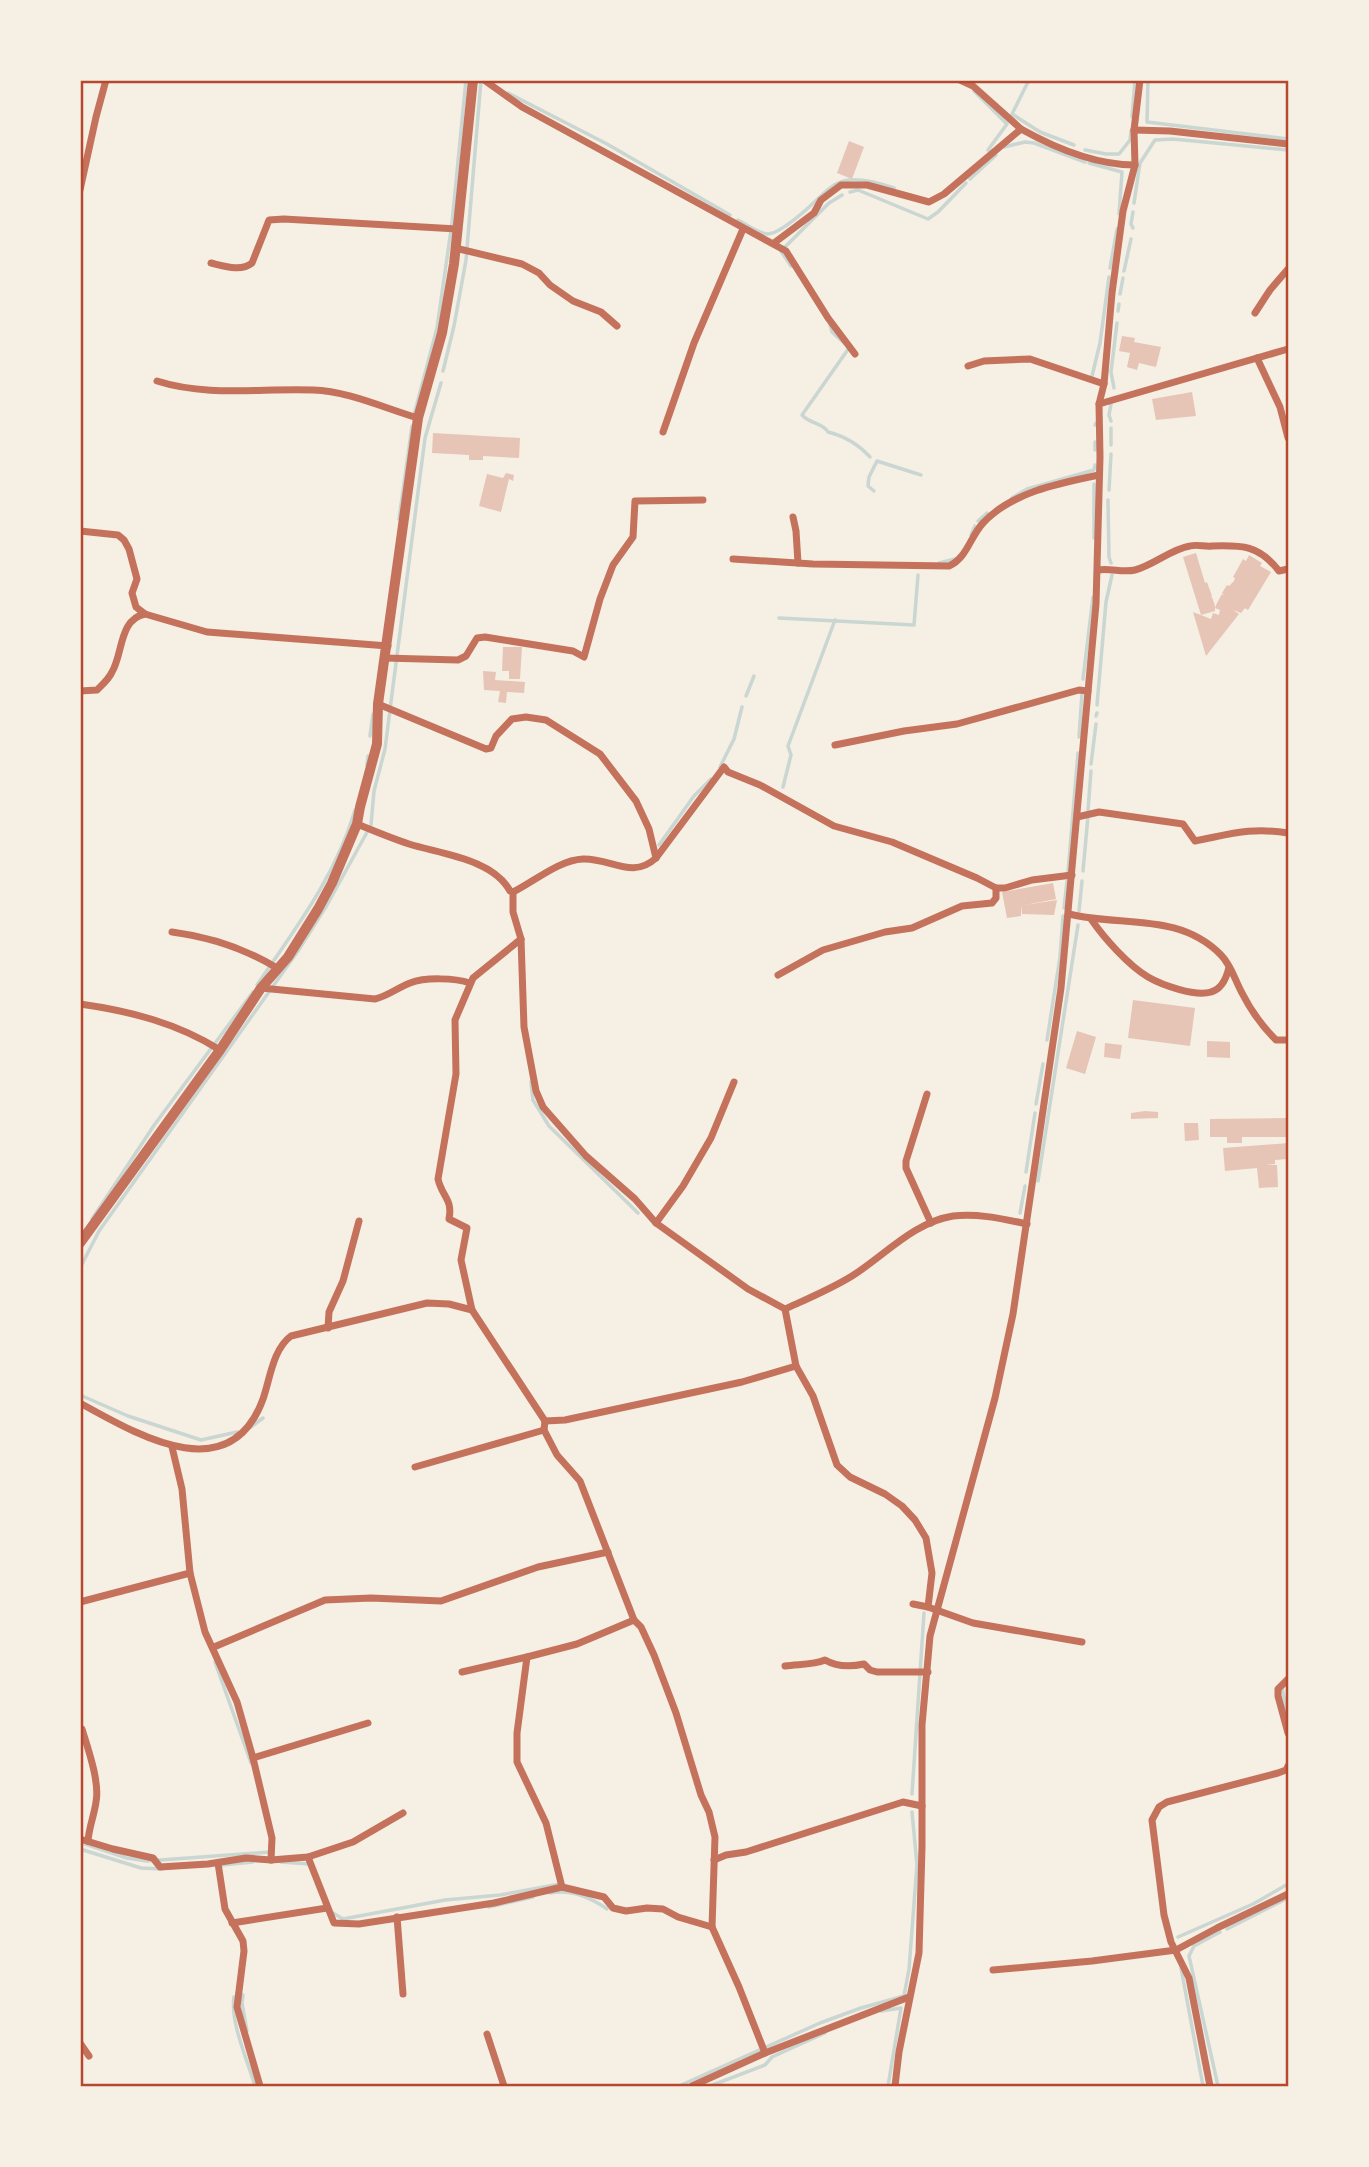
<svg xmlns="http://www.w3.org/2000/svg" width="1369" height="2167" viewBox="0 0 1369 2167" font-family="'DejaVu Sans',sans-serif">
	<rect width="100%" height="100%" fill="#f6efe4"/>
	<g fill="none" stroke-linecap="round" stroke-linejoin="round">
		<g stroke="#c9d6d2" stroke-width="3.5">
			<path d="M1029,80L1012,114L1040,132L1074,145"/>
			<path d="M1148,80L1147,122L1288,139"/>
			<path d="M974,91L1007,124L988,150"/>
			<path d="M508,93L607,144L730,215"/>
			<path d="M1132,117L1135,80"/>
			<path d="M1004,147L1025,142L1034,143L1085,162"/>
			<path d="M1085,150L1106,154H1119L1130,140L1131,131"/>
			<path d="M1089,163L1122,172L1119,214"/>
			<path d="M970,179L996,155"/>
			<path d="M850,192L858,190L928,219L938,212L966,183"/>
			<path d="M1134,203L1140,163L1155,140L1173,139L1288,150"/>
			<path d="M738,220C746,224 757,233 767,234C775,234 781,229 787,225C834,193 827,165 894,188"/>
			<path d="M1133,228L1131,224L1133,212"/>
			<path d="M791,266L781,251L829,203L842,195"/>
			<path d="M1110,268L1117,229"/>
			<path d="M1124,271L1131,239"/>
			<path d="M1120,294L1123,278"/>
			<path d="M1118,311L1119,304"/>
			<path d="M830,325L832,332L844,343"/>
			<path d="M849,348L802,415C810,424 823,423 828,432C844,436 859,445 870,457"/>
			<path d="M443,371L454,326L466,260L481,80"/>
			<path d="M1092,376L1100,343L1109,277"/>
			<path d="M1114,388L1111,372L1117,323"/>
			<path d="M414,415L437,328L452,223L466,80"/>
			<path d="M1111,421L1109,415L1111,404"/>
			<path d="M1095,425L1096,423"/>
			<path d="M1111,428V445"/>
			<path d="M1095,442V450"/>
			<path d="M1094,484V538"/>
			<path d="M1109,490L1111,454"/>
			<path d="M874,491L868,486L869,477L877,461L921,475"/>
			<path d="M1012,498L1027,489L1094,470L1095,465"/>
			<path d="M1108,500L1109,557L1111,563"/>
			<path d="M399,519L412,426"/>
			<path d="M978,521L987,513"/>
			<path d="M971,535L975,526"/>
			<path d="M939,563L955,559"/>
			<path d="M779,618L914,625L918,575"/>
			<path d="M1083,679L1093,597"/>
			<path d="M746,696L754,676"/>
			<path d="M1097,705L1106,602L1112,575"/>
			<path d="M1096,716L1097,713"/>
			<path d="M370,736L373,714"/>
			<path d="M1079,737L1082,693"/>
			<path d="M1091,764L1096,724"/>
			<path d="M367,765L368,756"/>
			<path d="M720,767L734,739L742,707"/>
			<path d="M783,787L791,755L788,746L835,620"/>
			<path d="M1088,810L1091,771"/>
			<path d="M659,845L694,796L711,779"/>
			<path d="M1083,871L1088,816"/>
			<path d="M1068,872L1078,753"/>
			<path d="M1064,908L1067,881"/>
			<path d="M1079,911L1082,881"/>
			<path d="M257,985C295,929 336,876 355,810"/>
			<path d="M1047,1040L1060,957L1063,916"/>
			<path d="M531,1082L533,1100L549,1126L638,1213"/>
			<path d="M1036,1104L1043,1064"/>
			<path d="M1026,1172L1035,1113"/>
			<path d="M1038,1181L1078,925"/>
			<path d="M1020,1213L1025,1186"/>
			<path d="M92,1219L155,1124L253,992"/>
			<path d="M80,1268L99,1231L298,951L327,905L371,825L374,791L385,749L391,702L425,438L441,383"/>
			<path d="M80,1395L128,1416L201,1440L237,1432"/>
			<path d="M251,1427L263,1418"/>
			<path d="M215,1662L251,1763"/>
			<path d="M1288,1684L1282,1687L1288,1718"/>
			<path d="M912,1794L924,1613"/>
			<path d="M85,1844L127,1858L147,1861L270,1852"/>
			<path d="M80,1849L141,1868L162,1869"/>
			<path d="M281,1862L309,1864"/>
			<path d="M222,1865L253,1862"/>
			<path d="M550,1893C571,1889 590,1897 607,1909"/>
			<path d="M489,1907L533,1897"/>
			<path d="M333,1913L343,1919L445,1900L500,1895L560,1884"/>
			<path d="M1227,1929L1288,1898"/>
			<path d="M1178,1937L1253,1904L1288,1884"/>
			<path d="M1181,1968L1203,2086"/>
			<path d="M243,1995L242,2003L247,2031"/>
			<path d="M234,1997C230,2022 248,2062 255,2086"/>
			<path d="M881,2011L901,2008L888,2086"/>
			<path d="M679,2086L820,2023L861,2008L904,1996L909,1969L917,1865L912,1812"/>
			<path d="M710,2086L765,2065L772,2057L825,2033"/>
			<path d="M1218,2086L1189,1956L1194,1946L1220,1932"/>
		</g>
	</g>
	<g fill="#e6c5b7">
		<path d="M849,141L864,147L852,179L837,173Z"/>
		<path d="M1122,336L1135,338L1134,342L1161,347L1156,367L1139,363L1137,370L1127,367L1130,353L1119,351Z"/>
		<path d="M1192,392L1196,416L1156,420L1152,399Z"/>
		<path d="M433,433L520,438L519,458L483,456V460H469V455L432,453Z"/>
		<path d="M506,473L514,475L513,481L509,479L501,512L479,506L487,474L503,478Z"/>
		<path d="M1196,553L1205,583L1207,582L1212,596L1210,598L1212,597L1215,606V611L1201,615L1183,557Z"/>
		<path d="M1249,555L1262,563L1260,566L1271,572L1248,610L1245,608L1241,613L1233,610L1239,614L1206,656L1193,612L1211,619L1213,613L1219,615L1220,610L1215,608L1217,603L1222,594L1225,596L1222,593L1227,585L1229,586L1234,581L1235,578L1233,577L1243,559L1246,561Z"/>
		<path d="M503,647H522L520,679H509V671H502Z"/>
		<path d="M483,671L496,672L495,680L525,682L524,693L507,692L506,703L498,702L500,691L484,690Z"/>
		<path d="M1053,883L1056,899L1025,905L1057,900L1054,915L1022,914L1021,905V916L1007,918L1002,892Z"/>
		<path d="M1133,1000L1195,1008L1190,1046L1128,1038Z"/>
		<path d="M1077,1031L1096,1037L1085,1074L1066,1068Z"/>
		<path d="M1207,1041L1230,1042V1058L1207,1057Z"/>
		<path d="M1105,1043L1122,1045L1120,1059L1104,1057Z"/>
		<path d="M1145,1111L1158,1112V1118L1131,1119V1113Z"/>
		<path d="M1288,1118V1137H1242V1143H1227V1137H1210V1119Z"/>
		<path d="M1184,1123H1198L1199,1140L1185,1141Z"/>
		<path d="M1288,1143V1159L1275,1160V1164L1266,1165H1277L1278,1187L1259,1188L1257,1168L1225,1171L1223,1148Z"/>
	</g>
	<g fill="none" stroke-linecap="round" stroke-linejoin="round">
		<g stroke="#c5725c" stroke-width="7">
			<path d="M484,80L522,107L786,251L828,318L855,354"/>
			<path d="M960,80L973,86L1021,129"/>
			<path d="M1134,130L1170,131L1288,144"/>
			<path d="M80,190L96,117L106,80"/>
			<path d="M774,243L814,213L821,200L841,185H867L929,202L944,194L1021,129C1055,148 1095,165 1135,165"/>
			<path d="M455,248L522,264L539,273L550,285L573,301L601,312L617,326"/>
			<path d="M211,263C224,266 241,272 252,263L269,220L284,219L457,229"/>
			<path d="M1255,313L1270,290L1288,269"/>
			<path d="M1257,358L1280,407L1288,438"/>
			<path d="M968,366L984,361L1030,359L1104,384"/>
			<path d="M157,381C207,397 261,388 313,390C348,391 384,408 418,418"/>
			<path d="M1099,404L1288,349"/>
			<path d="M663,432L694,343L743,229"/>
			<path d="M793,517L796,531L798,563"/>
			<path d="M80,531L118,535L124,540L129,549L137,579L132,593L136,607L145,614L207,632L388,646"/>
			<path d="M733,559L813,564L949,566C967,558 970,537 983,523C1012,492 1060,483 1099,475"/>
			<path d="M1098,570C1111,568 1123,573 1135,570C1154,565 1171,549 1190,546C1197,544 1205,547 1212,546C1242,545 1259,545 1279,571L1288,569"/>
			<path d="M384,658L458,660L466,656L477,638L485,637L573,651L584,657L600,599L613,565L633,537L635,501L703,500"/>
			<path d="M80,691L97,690C102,685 109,679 112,672C123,654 119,619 145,614"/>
			<path d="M378,704L486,749L491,748L496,736L512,719L526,717L546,720L600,754L636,801L649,829L656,858"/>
			<path d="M835,745L904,731L957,724L1079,690L1088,691"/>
			<path d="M1077,817L1099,812L1183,824L1195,841C1231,834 1251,827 1288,833"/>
			<path d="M357,824C374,831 391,838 409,844C441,854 493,859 510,891L513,892V912L521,939L524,1027L536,1091L543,1107L586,1156L635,1199L656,1223L748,1289L785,1309"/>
			<path d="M513,892C535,881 559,860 583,859C611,858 632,880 656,858L724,767L728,772L760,785L834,826L892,842L977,878L996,888H1005L1032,880L1072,875"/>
			<path d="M1069,914C1121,927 1179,912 1221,955C1231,965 1235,980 1242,993C1251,1011 1262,1026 1276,1040H1288"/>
			<path d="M1091,919C1104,938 1128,965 1148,977C1162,985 1195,997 1211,992C1222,989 1227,976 1229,967"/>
			<path d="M172,932C210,937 244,948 277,968"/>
			<path d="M778,975L823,950L885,932L912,928L962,906L992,903L996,898V888"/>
			<path d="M261,988L375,999C388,996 397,988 410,983C425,977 455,978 470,983"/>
			<path d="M80,1004C130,1011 177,1023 220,1050"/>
			<path d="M927,1094L906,1161V1168L931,1223"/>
			<path d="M656,1223L683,1186L711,1138L734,1082"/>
			<path d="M785,1309C807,1299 831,1289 852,1276C884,1256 914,1222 953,1216C978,1213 1003,1219 1027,1224"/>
			<path d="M472,1310L461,1260L467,1228L449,1219C453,1199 442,1197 438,1179L456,1074L455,1020L473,978L521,939"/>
			<path d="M328,1328L329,1312L343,1281L359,1221"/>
			<path d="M796,1366L813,1396L837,1465L850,1477L885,1494L902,1506L915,1520L926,1538L932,1573L928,1607L973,1623L1082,1642"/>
			<path d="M80,1403C138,1435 230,1490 263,1399C270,1379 273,1349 291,1336L427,1303L449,1304L472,1310L545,1421L544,1430L557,1455L580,1481L634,1620L641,1627L654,1655L676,1713L701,1795L709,1812L715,1837L712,1927L739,1987L765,2053"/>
			<path d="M545,1421L565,1420L742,1382L796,1366L785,1309"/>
			<path d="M172,1447L182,1489L190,1573L205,1632L237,1702L253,1758L272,1838L271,1860"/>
			<path d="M415,1467L544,1430"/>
			<path d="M80,1602L190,1573"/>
			<path d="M913,1604L928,1607"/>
			<path d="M214,1647L325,1600L371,1598L441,1601L538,1567L608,1552"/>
			<path d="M785,1666C798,1664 813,1665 825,1660C837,1667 850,1667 864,1664L870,1670L877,1672H928"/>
			<path d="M462,1672L527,1657"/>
			<path d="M1288,1679L1278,1689V1696L1288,1733"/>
			<path d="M82,1729C88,1749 100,1782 96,1802C94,1816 89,1827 88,1841"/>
			<path d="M253,1758L368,1723"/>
			<path d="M80,1839L113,1849L153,1858L160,1867L208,1864L246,1858L271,1860L308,1857L353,1842L403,1813"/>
			<path d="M308,1857L334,1923L359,1924L494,1903L562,1887L604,1897L613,1908L626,1911L647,1908L663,1909L678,1917L712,1927"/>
			<path d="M714,1860L726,1855L746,1852L903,1802L922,1806"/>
			<path d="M218,1863L225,1909L243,1941L244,1951L237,2007L260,2086"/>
			<path d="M562,1887L546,1823L517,1762V1733L527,1657L577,1644L634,1620"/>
			<path d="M397,1917L403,1994"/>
			<path d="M232,1923L327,1908"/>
			<path d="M993,1970L1092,1961L1176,1950L1217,1928L1288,1894"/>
			<path d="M487,2034L504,2086"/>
			<path d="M80,2043L89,2056"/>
			<path d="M692,2086L765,2053L909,1997"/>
			<path d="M895,2086L899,2052L919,1953L922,1847V1725L930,1636L995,1398L1013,1314L1061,988L1096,604L1100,457L1099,404L1104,384L1112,293L1123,211L1135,165L1134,130L1140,80"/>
			<path d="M1210,2086L1189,1978L1171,1942L1164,1915L1152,1820L1159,1807L1167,1802L1278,1773L1286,1770L1288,1766"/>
		</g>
		<path stroke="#c5725c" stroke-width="10" d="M80,1243L220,1050L261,988L288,957L318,909L332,883L357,824L360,807L377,744L378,704L418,418L442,333L454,264L473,80"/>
	</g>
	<rect width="1369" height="2167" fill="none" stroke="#f6efe4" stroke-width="164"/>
	<rect x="82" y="82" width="1205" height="2003" fill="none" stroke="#b5482f" stroke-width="2.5"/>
</svg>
